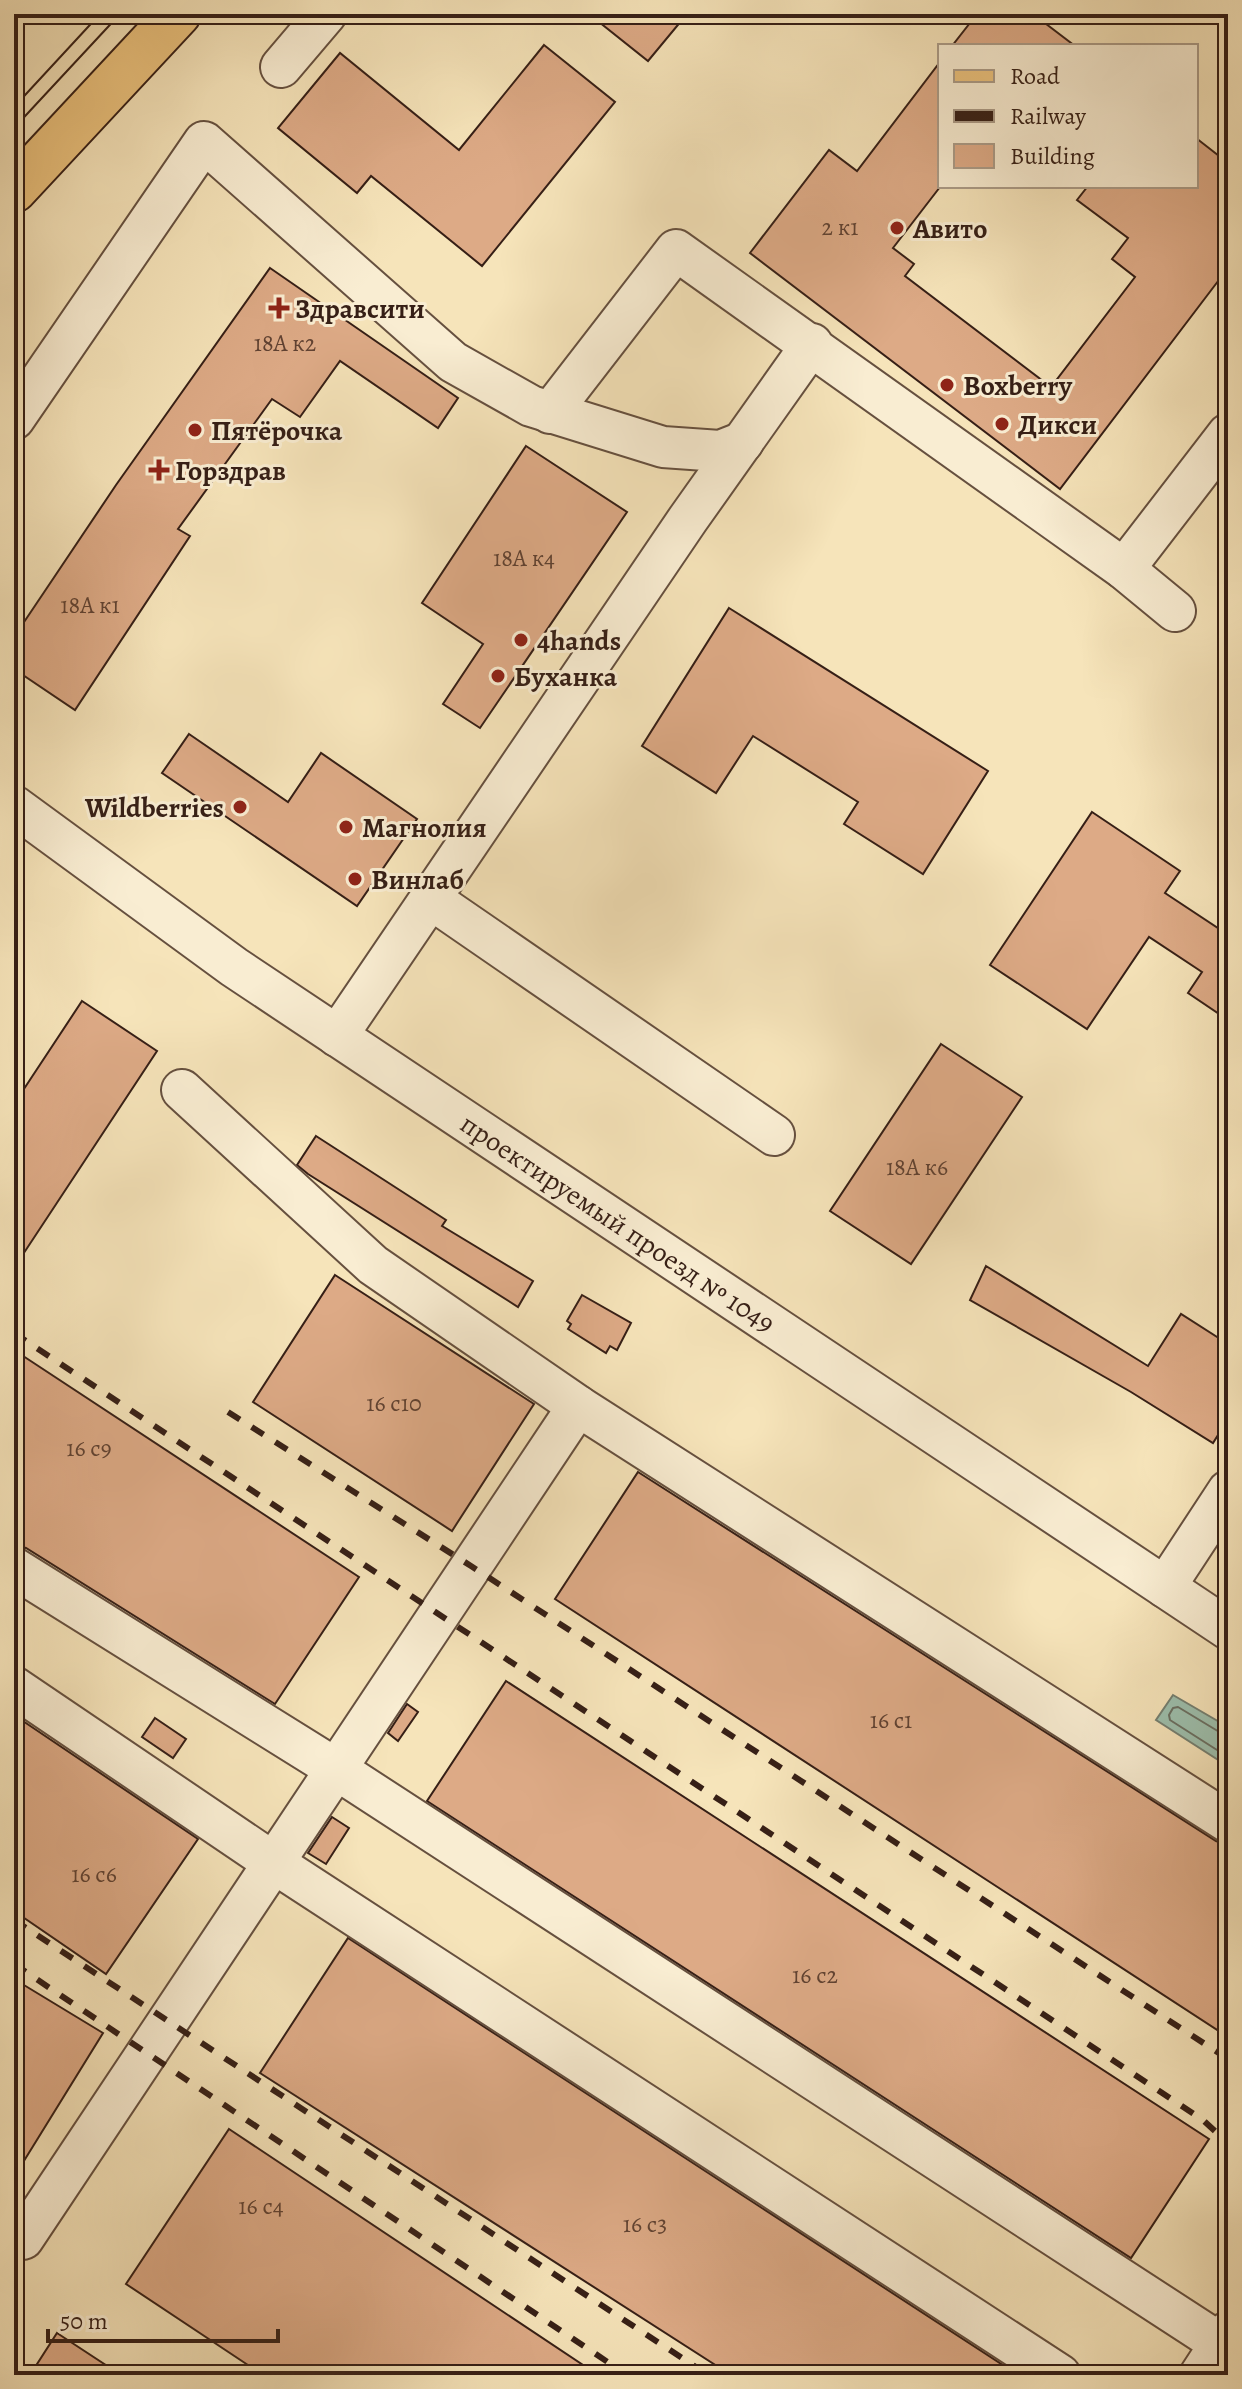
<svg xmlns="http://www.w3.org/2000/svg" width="1242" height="2389" viewBox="0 0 1242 2389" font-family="Alegreya,serif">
	<rect width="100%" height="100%" fill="#f6e4ba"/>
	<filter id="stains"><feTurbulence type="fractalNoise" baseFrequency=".0025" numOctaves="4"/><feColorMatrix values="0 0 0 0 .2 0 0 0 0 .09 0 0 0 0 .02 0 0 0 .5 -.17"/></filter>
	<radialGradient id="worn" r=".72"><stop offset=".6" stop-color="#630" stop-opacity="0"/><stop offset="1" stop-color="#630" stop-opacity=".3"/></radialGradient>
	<path fill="#9dbfad" stroke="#747f71" stroke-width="2" d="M1173,1695L1228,1727L1226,1765L1156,1720Z"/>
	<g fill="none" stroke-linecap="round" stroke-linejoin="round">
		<path stroke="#6a6f62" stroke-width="2" d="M1228,1734L1221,1733L1178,1707L1173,1708L1169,1715L1170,1720L1228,1757"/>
	</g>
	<g fill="#ddaa86" stroke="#361f16" stroke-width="2">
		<path d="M589,14H687L648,61Z"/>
		<path d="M977,14H1033L1075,46H952Z"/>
		<path d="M544,45L615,102L482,266L371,176L357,193L278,128L340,53L459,150Z"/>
		<path d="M940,62V187L893,248L914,264L905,276L1051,387L1135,277L1112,259L1128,238L1077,200L1088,186H1196V138L1228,163V268L1060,489L750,253L829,150L857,171Z"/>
		<path d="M270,268L458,398L438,428L340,361L300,417L272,399L178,529L190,536L75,710L14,669V637L116,485Z"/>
		<path d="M526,446L627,512L480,728L443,704L483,644L422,603Z"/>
		<path d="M729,608L988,771L923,874L844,824L858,802L753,736L716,793L642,746Z"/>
		<path d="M189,734L288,802L321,753L417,819L357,906L162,773Z"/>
		<path d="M1092,812L1180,871L1165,893L1227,934L1228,932V1020L1188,993L1202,972L1149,937L1087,1029L990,965Z"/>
		<path d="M82,1001L157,1051L14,1268V1104Z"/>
		<path d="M941,1044L1022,1097L911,1264L830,1211Z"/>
		<path d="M316,1136L446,1220L442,1226L533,1281L518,1307L308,1174L297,1165Z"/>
		<path d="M986,1266L1148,1366L1181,1314L1228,1344V1419L1213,1443L1131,1392L970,1300Z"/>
		<path d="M335,1275L534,1404L452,1531L253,1402Z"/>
		<path d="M582,1295L631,1323L617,1350L610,1346L606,1353L568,1329L571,1324L567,1321Z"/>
		<path d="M14,1350L359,1577L275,1704L26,1548L14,1545Z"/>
		<path d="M638,1472L1216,1841L1228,1845V2037L555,1599Z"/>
		<path d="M506,1681L1209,2139L1131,2258L427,1801Z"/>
		<path d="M407,1704L418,1712L398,1741L388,1733Z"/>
		<path d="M14,1715L198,1839L106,1974L14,1911Z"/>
		<path d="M155,1718L186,1739L173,1758L142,1737Z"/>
		<path d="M332,1817L349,1828L326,1864L308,1853Z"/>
		<path d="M348,1938L1018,2375H731L260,2073Z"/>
		<path d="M14,1979L103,2033L14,2177Z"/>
		<path d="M229,2129L598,2375H263L126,2284Z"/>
		<path d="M57,2333L121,2375H30Z"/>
	</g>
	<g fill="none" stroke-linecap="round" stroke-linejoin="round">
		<defs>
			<g id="minor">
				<path d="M281,67L326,14"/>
				<path d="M550,413L676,250L1124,569L1175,611"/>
				<path d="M14,419L204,142L453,362L531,406L663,447L720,451L743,442"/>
				<path d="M1124,569L1228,434"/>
				<path id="s1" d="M14,806L234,967L1228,1629"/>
				<path d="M431,899L774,1135"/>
				<path d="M337,1036L688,519L812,344"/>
				<path d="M182,1090L373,1265L578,1406L1228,1822"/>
				<path d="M14,1568L336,1769L1221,2344"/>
				<path d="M1165,1587L1228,1491"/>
				<path d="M14,1687L274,1863L1060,2375"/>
				<path d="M14,2233L23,2239L578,1406"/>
				<path d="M1200,2375L1228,2332"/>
			</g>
			<path id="major" d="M14,190L178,14"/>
		</defs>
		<use href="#minor" stroke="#66503f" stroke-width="44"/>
		<use href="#major" stroke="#361f16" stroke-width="48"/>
		<use href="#minor" stroke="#f9edd2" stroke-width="40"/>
		<use href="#major" stroke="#ebc27d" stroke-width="44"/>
		<g stroke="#361f16" stroke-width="2">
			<path d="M14,107L100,14"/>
			<path d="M14,128L120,14"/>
		</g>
		<g stroke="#361f16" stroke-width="6" stroke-dasharray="14 14" stroke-linecap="butt">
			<path d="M14,1333L1203,2120L1228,2143"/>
			<path d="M228,1412L471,1566L1228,2059"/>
			<path d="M14,1920L708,2375"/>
			<path d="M14,1964L627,2375"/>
		</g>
	</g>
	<g fill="#8f2418" stroke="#f9edd2" stroke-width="3">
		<circle cx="897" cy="228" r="8"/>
		<path d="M275 296h8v8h8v8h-8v8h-8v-8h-8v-8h8z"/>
		<circle cx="947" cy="385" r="8"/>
		<circle cx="1002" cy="424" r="8"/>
		<circle cx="195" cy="430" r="8"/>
		<path d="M155 458h8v8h8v8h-8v8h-8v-8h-8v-8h8z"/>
		<circle cx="521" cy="640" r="8"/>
		<circle cx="498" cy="676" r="8"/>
		<circle cx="240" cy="807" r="8"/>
		<circle cx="346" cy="827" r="8"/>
		<circle cx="355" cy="879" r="8"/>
	</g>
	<g text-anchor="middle" stroke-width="6" stroke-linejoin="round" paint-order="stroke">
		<g font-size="24" fill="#604232">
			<text x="840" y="235">2 к1</text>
			<text x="285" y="351">18А к2</text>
			<text x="524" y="566">18А к4</text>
			<text x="90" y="613">18А к1</text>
			<text x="917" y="1175">18А к6</text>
			<text x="394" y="1411">16 с10</text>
			<text x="89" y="1456">16 с9</text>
			<text x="891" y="1728">16 с1</text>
			<text x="94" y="1882">16 с6</text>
			<text x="815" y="1983">16 с2</text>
			<text x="261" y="2214">16 с4</text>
			<text x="645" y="2232">16 с3</text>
		</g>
		<g font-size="28" font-weight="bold" fill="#361f16" stroke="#f9edd2" text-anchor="start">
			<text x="913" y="238">Авито</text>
			<text x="295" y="318">Здравсити</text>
			<text x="963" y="395">Boxberry</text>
			<text x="1018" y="434">Дикси</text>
			<text x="211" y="440">Пятёрочка</text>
			<text x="175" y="480">Горздрав</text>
			<text x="537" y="650">4hands</text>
			<text x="514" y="686">Буханка</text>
			<text x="224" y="817" text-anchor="end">Wildberries</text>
			<text x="362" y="837">Магнолия</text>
			<text x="371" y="889">Винлаб</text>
		</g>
		<g font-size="28" fill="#361f16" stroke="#f9edd2">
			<text dy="10" stroke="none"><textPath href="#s1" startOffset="734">проектируемый проезд № 1049</textPath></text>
		</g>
	</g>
	<rect width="1242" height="2389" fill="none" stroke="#f6e4ba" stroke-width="48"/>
	<rect x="16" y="16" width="1210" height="2357" fill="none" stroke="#361f16" stroke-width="4"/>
	<rect x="24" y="24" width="1194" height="2341" fill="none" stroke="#361f16" stroke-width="2"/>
	<rect x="938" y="44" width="260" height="144" fill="#f9edd2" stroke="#ab9b87" stroke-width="2"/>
	<rect x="954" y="70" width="40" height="12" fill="#ebc27d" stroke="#ab9b87" stroke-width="2"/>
	<text x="1010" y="84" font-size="24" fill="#361f16">Road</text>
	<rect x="954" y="110" width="40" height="12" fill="#361f16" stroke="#ab9b87" stroke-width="2"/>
	<text x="1010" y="124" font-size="24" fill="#361f16">Railway</text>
	<rect x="954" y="144" width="40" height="24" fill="#ddaa86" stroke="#ab9b87" stroke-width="2"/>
	<text x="1010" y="164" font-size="24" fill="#361f16">Building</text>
	<path d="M48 2329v12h230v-12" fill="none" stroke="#361f16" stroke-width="4"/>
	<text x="60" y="2329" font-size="24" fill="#361f16" stroke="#f9edd2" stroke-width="6" paint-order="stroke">50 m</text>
	<rect width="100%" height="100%" filter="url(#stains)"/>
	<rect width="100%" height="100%" fill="url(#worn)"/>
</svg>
